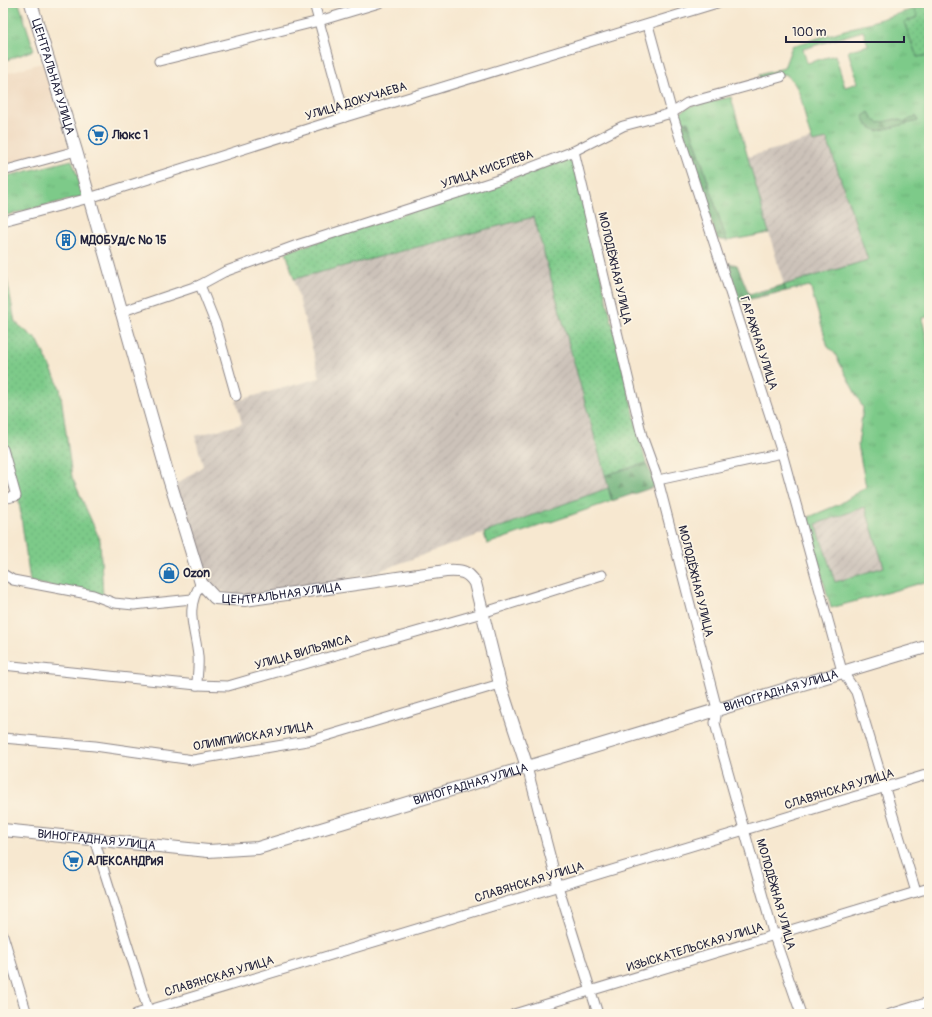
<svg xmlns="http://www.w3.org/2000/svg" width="932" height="1017" viewBox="0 0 932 1017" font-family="Pangolin,sans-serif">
	<defs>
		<pattern id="industrial-furrows" width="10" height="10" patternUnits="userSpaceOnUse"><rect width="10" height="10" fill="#ccc2b9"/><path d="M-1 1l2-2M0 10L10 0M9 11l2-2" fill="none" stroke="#afa6a0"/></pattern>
		<pattern id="grass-tufts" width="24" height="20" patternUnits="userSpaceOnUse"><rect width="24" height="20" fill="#7dca89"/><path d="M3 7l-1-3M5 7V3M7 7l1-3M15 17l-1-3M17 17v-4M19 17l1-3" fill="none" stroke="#6cad77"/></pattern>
		<pattern id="forest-firs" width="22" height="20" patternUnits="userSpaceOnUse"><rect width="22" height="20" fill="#66ae75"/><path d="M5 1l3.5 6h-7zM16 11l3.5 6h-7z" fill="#548d61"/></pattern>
		<pattern id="garden-dots" width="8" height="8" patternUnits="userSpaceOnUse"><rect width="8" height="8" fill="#7dca89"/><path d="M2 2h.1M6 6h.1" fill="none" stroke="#6cad77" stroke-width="1.8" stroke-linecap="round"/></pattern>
	</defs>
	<rect width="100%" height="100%" fill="#fcf5e5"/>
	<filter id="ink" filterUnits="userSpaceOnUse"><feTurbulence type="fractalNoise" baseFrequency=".025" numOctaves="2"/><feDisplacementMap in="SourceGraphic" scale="8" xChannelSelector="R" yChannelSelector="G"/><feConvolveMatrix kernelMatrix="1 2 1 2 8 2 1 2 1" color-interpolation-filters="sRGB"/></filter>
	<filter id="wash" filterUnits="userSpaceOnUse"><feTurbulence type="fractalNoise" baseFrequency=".012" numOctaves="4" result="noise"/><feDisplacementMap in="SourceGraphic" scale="16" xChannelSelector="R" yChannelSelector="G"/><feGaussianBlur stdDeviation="0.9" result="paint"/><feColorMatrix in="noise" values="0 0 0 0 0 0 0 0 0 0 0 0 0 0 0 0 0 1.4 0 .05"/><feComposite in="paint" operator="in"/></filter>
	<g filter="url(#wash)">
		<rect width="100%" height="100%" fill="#f7e8d0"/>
		<path fill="#eed6bb" d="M45,62L69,149L3,167V74Z"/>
		<g fill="url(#industrial-furrows)">
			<path d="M811,139L813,142L827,139L868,261L784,285L747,157Z"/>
			<path d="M534,217L608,488L376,572L334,582L244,595L227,593L214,588L205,579L174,486L203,466L195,436L242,424L236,401L320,378L294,279Z"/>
			<path d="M865,507L884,567L835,582L816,524Z"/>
		</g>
		<g fill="url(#grass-tufts)" stroke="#507662" fill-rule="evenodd">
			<path d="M3,3H19L34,50L7,60L3,51Z"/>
			<path d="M914,9L918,17L904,22L917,57L929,55V317L922,318L929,349V581L831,608L808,527L809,517L840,504L866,487L858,445L863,408L834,352L828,347L810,286L786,291L784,285L868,260L827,139L813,142C802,121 806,88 785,74L761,80L759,75L784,68L792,46ZM863,31L868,45L848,51L858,83L845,87L835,55L807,63L803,49ZM869,112L873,119L879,123L896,119L905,122L916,116L918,121L877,131ZM865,507L884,567L835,582L816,524Z"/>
			<path d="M731,97L769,233L727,241C713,202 703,161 688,122H679L680,113L690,106Z"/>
			<path d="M72,160L84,196L3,216V177Z"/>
			<path d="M608,488L612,501L487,544L484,533Z"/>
		</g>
		<g fill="url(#forest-firs)" stroke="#446858">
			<path d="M869,112L873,119L879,123L896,119L905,122L916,116L918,121L877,131L867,125L863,116Z"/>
			<path d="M679,122H688C703,161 713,202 727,241L717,239Z"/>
			<path d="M729,263L737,265L749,294L784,285L786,291L737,302L729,278Z"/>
			<path d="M646,463L657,486L612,501L605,475Z"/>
		</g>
		<g fill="url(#garden-dots)" stroke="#507662">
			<path d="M929,4V55L917,57L904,22L918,17L914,9Z"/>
			<path d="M568,159L574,164L646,463L605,475L534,217L294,279L286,252L511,179Z"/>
			<path d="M3,258L15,322L38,341L60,388L72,477L100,540L103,597L30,582L18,494L3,438Z"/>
		</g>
	</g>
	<g filter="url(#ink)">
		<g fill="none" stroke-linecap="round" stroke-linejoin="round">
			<defs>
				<g id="street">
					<path d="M314,3L345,117"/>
					<path d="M648,25L672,113L782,453L842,671L856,692L916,892"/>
					<path d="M159,61L319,21L379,3"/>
					<path d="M574,151L642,436L658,480L717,709L715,723L722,751L774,936L801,1014"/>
					<path d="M3,171L76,151"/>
					<path d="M3,221L89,198L345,117L717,3"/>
					<path d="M200,285L216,325L236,396"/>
					<path d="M120,312L200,285L224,272L300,244L504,178L574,151L623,126L672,113L687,103L781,77"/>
					<path d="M3,449L16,496L3,499"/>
					<path d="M658,480L782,453"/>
					<path d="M3,574L13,580L93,595L114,603L134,605L192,599"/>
					<path d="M3,665L197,685L228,686L482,613L602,575"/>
					<path d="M197,685C197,676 199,665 198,656C195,627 184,611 201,583"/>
					<path d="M3,738L95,746L193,760L313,740L500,684"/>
					<path d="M527,767L558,886L598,1014"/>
					<path d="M94,839L148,1010"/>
					<path d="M3,935L27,1014"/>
					<path d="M136,1014L929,774"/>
					<path d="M514,1014L929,888"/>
					<path d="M890,1014L929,1002"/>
				</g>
				<g id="secondary">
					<path id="s1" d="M31,3L76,151L167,472L201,583L215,598L245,600L446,571C460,570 468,571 475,583L500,684L527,767"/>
					<path id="s2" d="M3,830L208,851L258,848L929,646"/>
				</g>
			</defs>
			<use href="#street" stroke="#8c8586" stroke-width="11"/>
			<use href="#secondary" stroke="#8c8586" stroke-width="14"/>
			<use href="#street" stroke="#fff" stroke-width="9"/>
			<use href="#secondary" stroke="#fff" stroke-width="12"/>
		</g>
	</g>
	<defs>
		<symbol id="supermarket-ring" viewBox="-11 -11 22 22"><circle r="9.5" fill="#fcf5e5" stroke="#1f6fb2" stroke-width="1.5"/><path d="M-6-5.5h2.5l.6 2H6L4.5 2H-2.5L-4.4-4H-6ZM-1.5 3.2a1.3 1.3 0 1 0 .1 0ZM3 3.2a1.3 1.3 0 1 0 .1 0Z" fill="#1f6fb2"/></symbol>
		<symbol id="building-ring" viewBox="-11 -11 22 22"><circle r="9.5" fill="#fcf5e5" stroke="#1f6fb2" stroke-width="1.5"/><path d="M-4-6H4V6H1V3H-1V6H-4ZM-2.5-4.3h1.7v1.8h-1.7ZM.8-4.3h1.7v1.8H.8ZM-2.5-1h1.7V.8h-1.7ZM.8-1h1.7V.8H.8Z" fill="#1f6fb2"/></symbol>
		<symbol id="shop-ring" viewBox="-11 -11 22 22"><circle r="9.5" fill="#fcf5e5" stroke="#1f6fb2" stroke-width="1.5"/><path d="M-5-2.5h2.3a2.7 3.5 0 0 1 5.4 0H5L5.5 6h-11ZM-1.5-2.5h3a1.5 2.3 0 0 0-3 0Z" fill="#1f6fb2"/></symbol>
	</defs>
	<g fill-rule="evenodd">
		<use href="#supermarket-ring" x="87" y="124" width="22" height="22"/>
		<use href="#building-ring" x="55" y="229" width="22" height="22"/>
		<use href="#shop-ring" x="158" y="562" width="22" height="22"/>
		<use href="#supermarket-ring" x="62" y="850" width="22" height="22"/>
	</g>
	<g text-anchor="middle" stroke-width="3.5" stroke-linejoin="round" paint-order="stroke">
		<g font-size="12" fill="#22223b" stroke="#fcf5e5">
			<text dy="4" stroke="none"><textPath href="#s1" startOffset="77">ЦЕНТРАЛЬНАЯ УЛИЦА</textPath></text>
			<text transform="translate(356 101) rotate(-17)" y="4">УЛИЦА ДОКУЧАЕВА</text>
			<text transform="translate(487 169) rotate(-19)" y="4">УЛИЦА КИСЕЛЁВА</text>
			<text transform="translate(615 268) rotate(77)" y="4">МОЛОДЁЖНАЯ УЛИЦА</text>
			<text transform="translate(759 343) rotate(72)" y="4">ГАРАЖНАЯ УЛИЦА</text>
			<text transform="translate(696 581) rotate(76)" y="4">МОЛОДЁЖНАЯ УЛИЦА</text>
			<text dy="4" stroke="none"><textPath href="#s1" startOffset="692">ЦЕНТРАЛЬНАЯ УЛИЦА</textPath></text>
			<text transform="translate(303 652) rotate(-16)" y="4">УЛИЦА ВИЛЬЯМСА</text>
			<text dy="4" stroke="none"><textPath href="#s2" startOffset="802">ВИНОГРАДНАЯ УЛИЦА</textPath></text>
			<text transform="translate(253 736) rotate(-10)" y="4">ОЛИМПИЙСКАЯ УЛИЦА</text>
			<text dy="4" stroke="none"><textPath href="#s2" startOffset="478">ВИНОГРАДНАЯ УЛИЦА</textPath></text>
			<text transform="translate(839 789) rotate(-17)" y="4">СЛАВЯНСКАЯ УЛИЦА</text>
			<text dy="4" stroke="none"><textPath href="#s2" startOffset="94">ВИНОГРАДНАЯ УЛИЦА</textPath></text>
			<text transform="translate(529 882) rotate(-17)" y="4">СЛАВЯНСКАЯ УЛИЦА</text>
			<text transform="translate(776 894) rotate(74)" y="4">МОЛОДЁЖНАЯ УЛИЦА</text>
			<text transform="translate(695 947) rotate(-17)" y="4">ИЗЫСКАТЕЛЬСКАЯ УЛИЦА</text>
			<text transform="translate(219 976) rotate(-17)" y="4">СЛАВЯНСКАЯ УЛИЦА</text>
		</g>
		<g font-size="12" font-weight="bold" fill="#22223b" stroke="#fcf5e5" text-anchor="start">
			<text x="112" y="139">Люкс 1</text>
			<text x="80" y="244">МДОБУд/с № 15</text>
			<text x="183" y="577">Ozon</text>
			<text x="87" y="865">АЛЕКСАНДРиЯ</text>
		</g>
	</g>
	<rect width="932" height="1017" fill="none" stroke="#fcf5e5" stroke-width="16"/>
	<path d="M786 36v6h118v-6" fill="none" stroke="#22223b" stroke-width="2"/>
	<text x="792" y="36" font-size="12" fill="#22223b" stroke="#fcf5e5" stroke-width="3" paint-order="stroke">100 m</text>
</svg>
